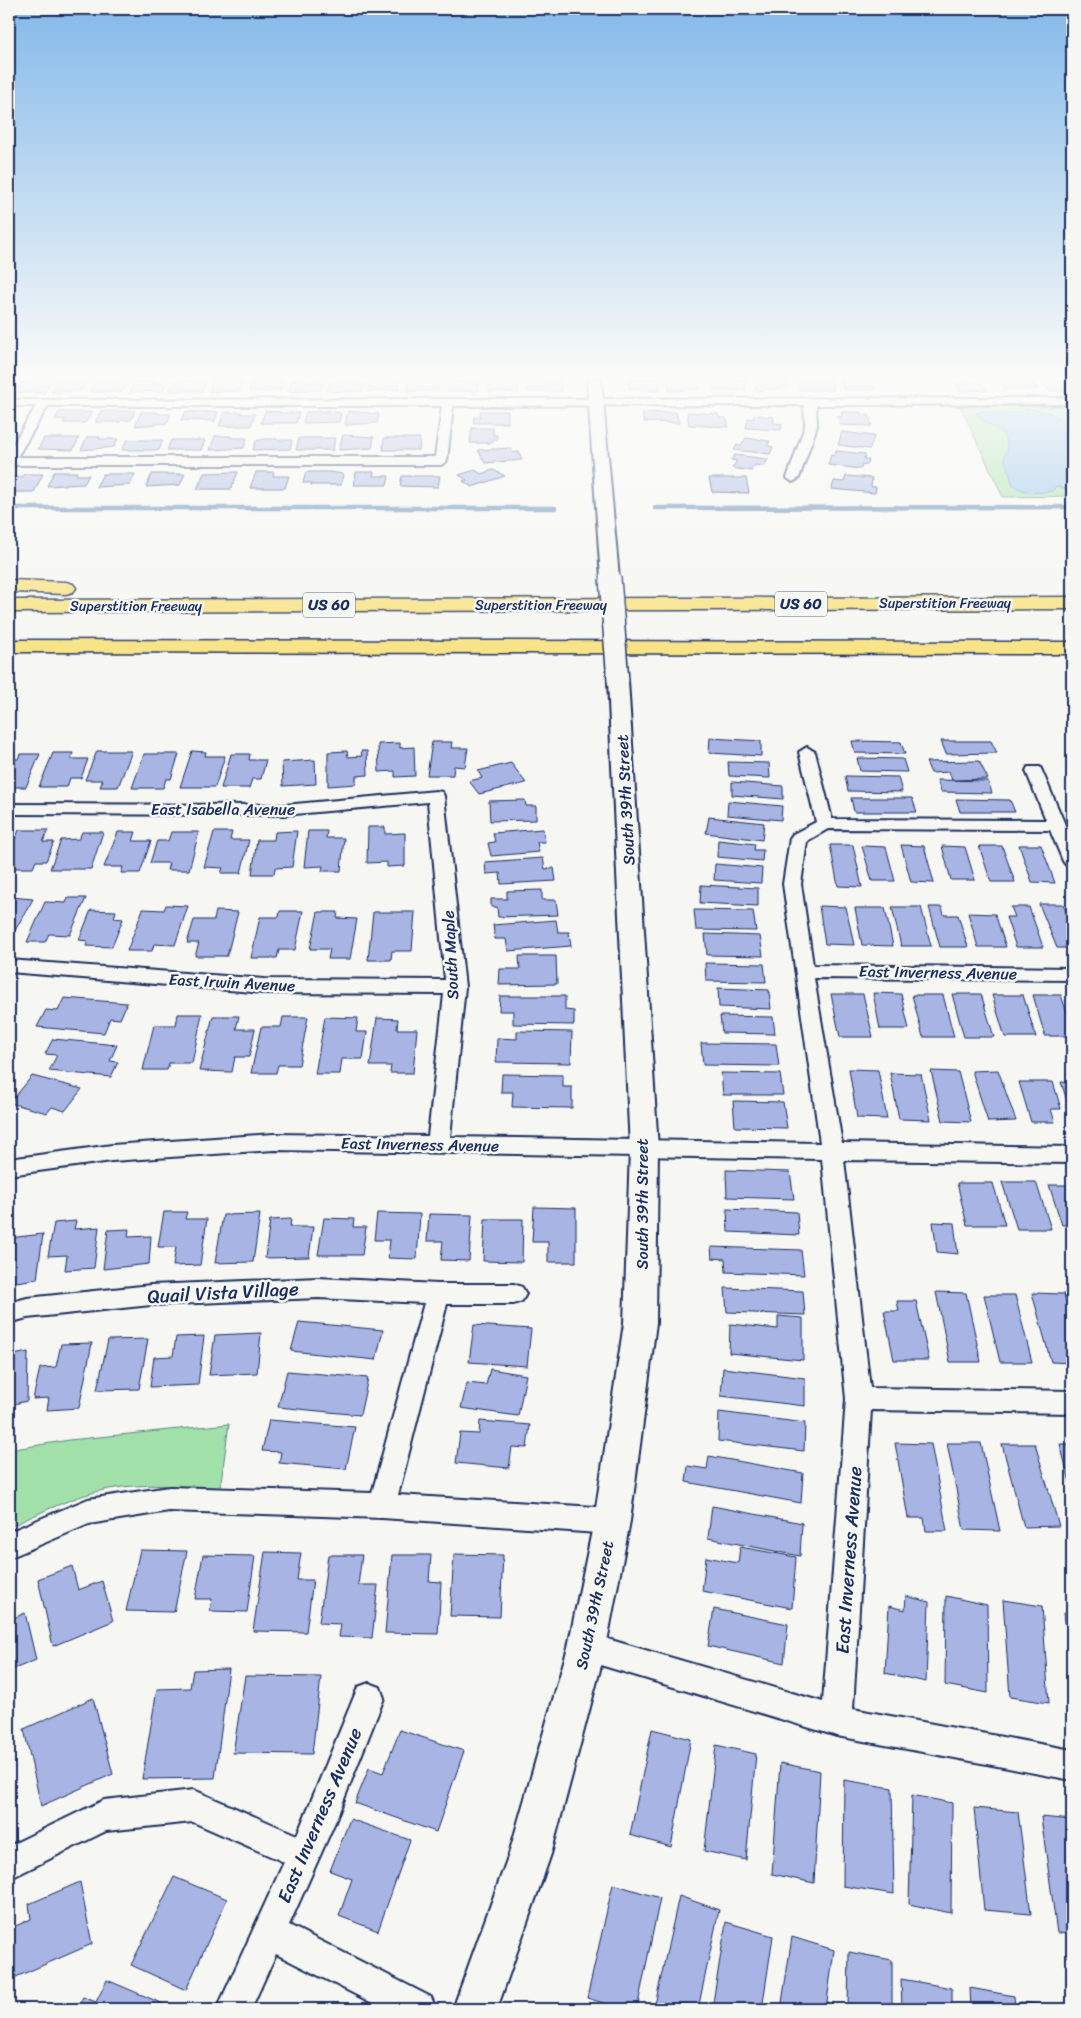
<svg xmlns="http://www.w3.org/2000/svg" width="1081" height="2018" viewBox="0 0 1081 2018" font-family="Sriracha,sans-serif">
	<rect width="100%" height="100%" fill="#f6f6f2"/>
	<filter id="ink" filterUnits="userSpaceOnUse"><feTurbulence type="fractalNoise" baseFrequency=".02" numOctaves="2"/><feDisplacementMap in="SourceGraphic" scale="10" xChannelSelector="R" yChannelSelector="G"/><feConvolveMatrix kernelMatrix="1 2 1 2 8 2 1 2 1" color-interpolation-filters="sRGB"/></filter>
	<g filter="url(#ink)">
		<g fill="#a1e0a9" stroke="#5e8884">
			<path d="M960,406H1056L1064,407L1072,416V496L1003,497Z"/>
			<path d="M229,1424L220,1489C184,1487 145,1482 109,1489C74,1495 41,1513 9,1527V1450L69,1440Z"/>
		</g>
		<path fill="#8dc1ea" stroke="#5f87b2" d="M1029,409L1050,413L1061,420L1072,434V491L1056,486L1053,491L1031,493L1013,486L1004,456L1008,450C1004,421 986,430 976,413L983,411L1013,414Z"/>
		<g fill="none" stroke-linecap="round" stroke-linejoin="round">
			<g stroke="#5f87b2" stroke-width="4.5">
				<path d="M9,508H555"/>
				<path d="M655,508L1072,507"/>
			</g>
		</g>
		<g fill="#a7b4e4" stroke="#1b2f5e">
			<path d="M410,379L440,381L438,390L407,392Z"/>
			<path d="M489,379H518L519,392L488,391Z"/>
			<path d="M658,379L660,391L629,388L628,380Z"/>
			<path d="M667,379L697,380L700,389L669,391Z"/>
			<path d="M710,379L744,380L746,390H713Z"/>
			<path d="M753,379L784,380L787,387L757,391Z"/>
			<path d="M840,379H869L875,390H844Z"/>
			<path d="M1007,379H1031L1037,389H1004L1000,381H1008Z"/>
			<path d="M214,380H225V382H243L240,391L209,392Z"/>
			<path d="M292,380H303V382H322L320,390L289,392Z"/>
			<path d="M370,380L400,382L399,389L368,392Z"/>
			<path d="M1042,380L1072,381V386H1063L1066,391H1049Z"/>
			<path d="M57,381H69L68,383H85L81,391L51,393Z"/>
			<path d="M174,381H197L196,383H206L202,391H169Z"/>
			<path d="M252,381H283L280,391L268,392L249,391Z"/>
			<path d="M811,381H831L834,390H800L798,382Z"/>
			<path d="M95,382H127L122,392H90Z"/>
			<path d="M135,382H153L152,384H166L163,391L130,392Z"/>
			<path d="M337,382L363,384L362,391L327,392L329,384Z"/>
			<path d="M449,382H480L479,391H448Z"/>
			<path d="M534,382L561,383V391L528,392V383Z"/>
			<path d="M16,383H31L30,385H48L44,393H10Z"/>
			<path d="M967,383H981L986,390L960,391L956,384Z"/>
			<path d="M101,411H135L131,420H121L120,422H95Z"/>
			<path d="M265,411L280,412V413H299L296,423H261Z"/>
			<path d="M328,411L341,413L339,422L303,423L306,412Z"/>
			<path d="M348,411L379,414L377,423L345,425Z"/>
			<path d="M480,411H508V423H473L474,417H480Z"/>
			<path d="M59,412H93L85,423H63L65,419H55Z"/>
			<path d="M141,412H158L157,414H171L167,423L135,426Z"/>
			<path d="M186,412H218L215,421L181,420Z"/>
			<path d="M224,412H241V414H255L251,426H219Z"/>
			<path d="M676,412L679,423L644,422L642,413Z"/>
			<path d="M687,412L718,414L719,418H726L729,427L689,425Z"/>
			<path d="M841,412H861V415H869L872,426L840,425L837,416L842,417Z"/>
			<path d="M754,415L774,417L773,423L782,424L781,430L746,428L748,418L753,419Z"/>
			<path d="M472,428H493V435H497V440H493L492,443H470Z"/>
			<path d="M842,432L874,436L870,449L838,445Z"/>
			<path d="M343,435L374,437L372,448L339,450Z"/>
			<path d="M215,436H231V438H247L244,448L210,450Z"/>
			<path d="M87,437H100L99,439H118L114,447L81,450Z"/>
			<path d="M44,438H79L73,450L38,449Z"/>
			<path d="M299,438H335L333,450H296Z"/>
			<path d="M384,438H420L419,450H383Z"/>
			<path d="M746,438L770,441L767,446L773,447L770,454L734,450L737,445L741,446Z"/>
			<path d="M265,439H277V440H292L290,449L253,450L256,441Z"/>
			<path d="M127,440H163L159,450H122Z"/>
			<path d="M171,440H205L201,450H167Z"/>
			<path d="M510,448L512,453L519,452L522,460L485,463L478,450Z"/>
			<path d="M836,451L865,454L864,459L869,460L867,465L862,464L861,469L828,465L831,455L835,456Z"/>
			<path d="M735,455L768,459L764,466L755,465L751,471L732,468L737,461L731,460Z"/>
			<path d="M475,470L481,474L493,470L505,476L472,487L463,481L467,480L459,475Z"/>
			<path d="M54,472H77L76,475H89L84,484L47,486Z"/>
			<path d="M238,472L231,489H197L204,473Z"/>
			<path d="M256,472H274L273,476H289L285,488H250Z"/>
			<path d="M306,472H330L343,474L341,485H311L312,483H303Z"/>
			<path d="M356,472H374L373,476H389L387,485H354Z"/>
			<path d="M24,474H43L34,492H9V477H22Z"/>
			<path d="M103,474H135L130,485L96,487Z"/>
			<path d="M152,474H185L180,485L146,487Z"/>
			<path d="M402,476H440L438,487L400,486Z"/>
			<path d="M846,476L872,478L871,487H876L875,493L832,489L834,481L844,482Z"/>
			<path d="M709,478H746L749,493L712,492Z"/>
			<path d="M710,738L761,741V756L709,753Z"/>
			<path d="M852,741L901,742L905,754L855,753Z"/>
			<path d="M941,741H991L997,753L946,754Z"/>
			<path d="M432,742H452L451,748H468L465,767L454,766L453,775H427Z"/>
			<path d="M400,743V748L414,747L415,776L395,777V771L379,772L378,744Z"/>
			<path d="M97,751H132L118,787H100L103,780H85Z"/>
			<path d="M192,751L206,752L205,756H225L215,787H180Z"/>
			<path d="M347,751L348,757L362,756L361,751H367L368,775L356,776V784L328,786V752Z"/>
			<path d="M53,753H73L71,759H88L81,778H70L67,787H39Z"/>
			<path d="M20,754H40L26,787H9V759H18Z"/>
			<path d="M144,754H179L171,779H166L163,788H132Z"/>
			<path d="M231,754H250L249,760H266L261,779H252L249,788H221Z"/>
			<path d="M857,758L903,759L907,772L860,771Z"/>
			<path d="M315,760L316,784L283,786L282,762Z"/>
			<path d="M979,761L988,779L952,780L949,772L931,773L926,762Z"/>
			<path d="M728,762L769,763L770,778L729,776Z"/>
			<path d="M511,763L526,783L479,794L469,781L482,778L478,771Z"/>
			<path d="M845,776L898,777L902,792L848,791Z"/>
			<path d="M937,780L988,781L992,793L941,792Z"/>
			<path d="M732,782L783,786V799L732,795Z"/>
			<path d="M851,798H912L917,812H854Z"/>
			<path d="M956,799L1010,800L1015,812H960Z"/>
			<path d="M525,800L526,806H536V820L490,821L489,801Z"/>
			<path d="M728,801L782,806L781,820L727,815Z"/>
			<path d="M709,817L764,823L762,840L706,833Z"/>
			<path d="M368,827H385V834L405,833V866L387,867V862L367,863Z"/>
			<path d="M543,829L545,842H537L539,852L491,856L488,843L495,842L493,833Z"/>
			<path d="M19,830H48L43,842H54L46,861H36L33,868H9V854Z"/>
			<path d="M297,831L292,867L275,868L274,874H252L257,840H274L275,832Z"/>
			<path d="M308,831H327L326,838H344L341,871H322L323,866L304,867Z"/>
			<path d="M82,832H103L91,869H50L61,840L79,839Z"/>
			<path d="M118,832H136L133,841H151L140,873H121L123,867H104Z"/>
			<path d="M171,832H199L189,870H167L169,863H150L157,841H168Z"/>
			<path d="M214,832H232L230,840H249L241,873H221L223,868L204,867Z"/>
			<path d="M718,840L755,844L754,850H763L762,861L717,857Z"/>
			<path d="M830,845H853L862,887L838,886Z"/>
			<path d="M901,845L924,846L934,883L911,882Z"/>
			<path d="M1019,845H1041L1055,883L1032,882Z"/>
			<path d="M862,846L886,847L895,881H872Z"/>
			<path d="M942,846L965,847L975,880H951Z"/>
			<path d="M979,846H1002L1015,882H991Z"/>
			<path d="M543,858L545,869L554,868L556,881L501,884L500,873L486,874L485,862Z"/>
			<path d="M715,864L762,868L761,883L714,880Z"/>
			<path d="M701,885L758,888V906L700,903Z"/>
			<path d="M542,890V900H556L558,915L498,917L497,907H491V899H507V891Z"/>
			<path d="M11,897L33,899L9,941V901Z"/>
			<path d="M68,898H86L70,935L49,934L45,942H27L45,902L66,903Z"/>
			<path d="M1039,904H1063L1072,927V948H1057Z"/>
			<path d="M166,905L188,906L175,945L154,944L152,951H127L143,909L164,910Z"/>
			<path d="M819,906L846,907L854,945L825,944Z"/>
			<path d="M892,907H921L931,946H901Z"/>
			<path d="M929,907H942L944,915H958L968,947H940Z"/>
			<path d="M1011,907H1029L1043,947H1016L1006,917H1015Z"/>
			<path d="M855,908H885L893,946L862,945Z"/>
			<path d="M91,910L116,911L114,918L123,919L112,947L86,946L88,941L79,940Z"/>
			<path d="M694,910L753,911L756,931L696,930Z"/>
			<path d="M216,911L238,912L227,956H195L199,943H187L194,920H214Z"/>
			<path d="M280,911H303L295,950H279L277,958H251L260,917H279Z"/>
			<path d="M318,912H338L337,918L357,919L350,959H328L330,949H310Z"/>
			<path d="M373,912H415L412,951H392L391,960H368Z"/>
			<path d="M968,913L995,914L1006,947H978Z"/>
			<path d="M556,920L558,932H569L571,946L508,951L506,939H495L493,925Z"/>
			<path d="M705,934L760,936L763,956L707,955Z"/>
			<path d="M519,956H556L557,984L499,985L500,969H520Z"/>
			<path d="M705,963L764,964L766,982L706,981Z"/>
			<path d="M718,988L769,990L771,1009L719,1007Z"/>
			<path d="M873,993L901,994L909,1029H880Z"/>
			<path d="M831,994H863L873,1037H840Z"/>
			<path d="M952,994H981L994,1037H964Z"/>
			<path d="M912,995H943L954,1037H923Z"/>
			<path d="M992,995H1023L1036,1037H1005Z"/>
			<path d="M1033,995H1061L1072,1028V1036H1045Z"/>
			<path d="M500,996H565V1010L574,1011V1025L513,1024V1011H499Z"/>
			<path d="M64,998L127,1003L120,1019L110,1018L104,1033L37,1027L46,1010L58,1011Z"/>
			<path d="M178,1014H202L192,1063H169L167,1070H143L154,1025H176Z"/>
			<path d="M213,1016H239L236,1029H255L249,1057H235L232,1072L199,1071Z"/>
			<path d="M720,1016L773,1017L775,1034L722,1033Z"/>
			<path d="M283,1017H308L299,1065H278L276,1073H251L261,1027H281Z"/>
			<path d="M325,1017L358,1018L356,1032H367L363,1059H342L340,1074H315Z"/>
			<path d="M377,1018L398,1019L397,1029H417L413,1073H390L391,1066H370Z"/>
			<path d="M517,1031L572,1032L571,1063L496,1062L497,1038L517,1039Z"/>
			<path d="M53,1039L117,1045L110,1061L118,1062L111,1077L49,1071L57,1055L45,1054Z"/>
			<path d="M701,1043L776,1044L779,1066L703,1065Z"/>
			<path d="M849,1069L878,1070L887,1119L857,1118Z"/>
			<path d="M998,1070L1016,1121L988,1122L972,1071Z"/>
			<path d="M931,1071L958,1072L971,1122L943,1121Z"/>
			<path d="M721,1073L780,1074L783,1095H723Z"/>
			<path d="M890,1073L921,1074L931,1120L899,1119Z"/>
			<path d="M502,1074L563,1075V1087H572V1108L512,1107L513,1092H501Z"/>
			<path d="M32,1076L82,1089L65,1111L52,1107L47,1113L10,1103Z"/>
			<path d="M1019,1082H1053L1061,1109H1051L1055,1122H1031Z"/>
			<path d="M1061,1082L1072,1083V1116Z"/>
			<path d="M733,1101L783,1102L787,1128L735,1127Z"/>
			<path d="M726,1170L790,1172L794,1199L727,1197Z"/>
			<path d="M1002,1182H1036L1051,1229H1017Z"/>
			<path d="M957,1183H993L1005,1225H967Z"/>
			<path d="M1049,1185H1072V1225H1062Z"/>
			<path d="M534,1207L576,1208V1262H548V1242H532Z"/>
			<path d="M727,1209L797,1212L799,1235L728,1232Z"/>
			<path d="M164,1212H187L185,1219H207L200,1265L173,1266L176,1247H158Z"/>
			<path d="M377,1213L420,1214L417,1259L388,1258L390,1240H374Z"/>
			<path d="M260,1214L253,1262L215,1263L223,1215Z"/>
			<path d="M429,1214L472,1215L469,1261L441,1260L443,1241H427Z"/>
			<path d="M324,1218L354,1219L353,1227H366L362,1255H318Z"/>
			<path d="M291,1219L290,1227H313L309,1257L265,1258L270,1220Z"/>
			<path d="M485,1219H523L522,1262L483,1261Z"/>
			<path d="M76,1221L74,1229L99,1227L94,1268L65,1270L67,1255L48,1256L54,1223Z"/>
			<path d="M933,1222L954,1223L958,1254L937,1252Z"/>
			<path d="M129,1229L128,1237L151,1236L149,1264L103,1269L108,1230Z"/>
			<path d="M43,1234L37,1279L9,1283V1238Z"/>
			<path d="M711,1247L801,1250L804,1275L726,1272L725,1259L712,1258Z"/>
			<path d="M725,1288L803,1291L805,1315L727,1312Z"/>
			<path d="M936,1292L966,1293L981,1362H950Z"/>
			<path d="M1032,1293L1064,1294L1072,1325V1363L1051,1362Z"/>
			<path d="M984,1295H1015L1032,1362H1000Z"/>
			<path d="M897,1301H916L929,1360H894L884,1311H899Z"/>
			<path d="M778,1316L803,1318V1360L729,1353L730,1324L778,1329Z"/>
			<path d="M299,1322L383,1330L376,1360L291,1351Z"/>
			<path d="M474,1325L531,1329L527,1366L469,1362Z"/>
			<path d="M261,1333L257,1373L209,1375L215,1335Z"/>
			<path d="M204,1336L198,1385L150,1387L154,1357L173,1356L176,1337Z"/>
			<path d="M148,1339L139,1389L97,1390L108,1340Z"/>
			<path d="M92,1343L79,1408L47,1410L49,1398L33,1399L40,1368L56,1367L61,1344Z"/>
			<path d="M28,1352L27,1401L9,1405V1356Z"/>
			<path d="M723,1368L805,1378V1406L721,1396Z"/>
			<path d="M490,1369L526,1375L518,1416L461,1408L467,1383L486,1385Z"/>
			<path d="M287,1371L368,1378L360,1415L278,1407Z"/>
			<path d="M719,1412L805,1423L804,1451L718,1441Z"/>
			<path d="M269,1420L355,1427L346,1469L279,1463L281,1452L262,1451Z"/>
			<path d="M480,1421L530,1425L527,1448L512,1447L509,1468L456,1463L460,1433L479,1434Z"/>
			<path d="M895,1443L931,1444L947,1531H926L924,1518H908Z"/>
			<path d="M947,1443H981L1000,1531L964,1530Z"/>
			<path d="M1002,1444H1035L1059,1526L1024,1527Z"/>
			<path d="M1060,1444H1072V1490Z"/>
			<path d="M709,1456L803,1473L801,1503L686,1482L688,1466L707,1469Z"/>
			<path d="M712,1506L802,1523L800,1556L708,1538Z"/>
			<path d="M740,1547L796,1557L792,1608L702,1591L706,1557L738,1563Z"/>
			<path d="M140,1550L187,1551L174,1612L126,1611Z"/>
			<path d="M265,1552L301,1553L297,1580H313L306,1632L253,1631Z"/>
			<path d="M454,1554L503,1555L500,1617L450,1616Z"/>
			<path d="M203,1555L255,1556L247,1612L210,1611L212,1599H195Z"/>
			<path d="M328,1555H362L358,1585H378L372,1638L339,1637L341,1624L319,1623Z"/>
			<path d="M392,1555H431L429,1581L441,1582L438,1634L385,1633Z"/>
			<path d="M72,1566L78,1590L102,1581L113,1621L53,1646L38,1579Z"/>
			<path d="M906,1596L929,1602L926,1682L885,1673L889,1606L905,1610Z"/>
			<path d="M946,1596L987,1605L988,1693L945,1685Z"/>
			<path d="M1003,1600L1042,1606L1049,1703L1010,1697Z"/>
			<path d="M714,1609L788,1624L784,1663L708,1646Z"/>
			<path d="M25,1613L36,1660L9,1671V1620Z"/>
			<path d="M1064,1613L1072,1614V1685Z"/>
			<path d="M229,1669L215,1778L142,1779L157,1689L190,1688L193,1670Z"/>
			<path d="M245,1676L321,1677L312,1754L233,1753Z"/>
			<path d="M93,1698L113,1774L41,1806L24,1729Z"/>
			<path d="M652,1729L691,1739L671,1847L630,1835Z"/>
			<path d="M400,1730L464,1751L436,1832L355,1803L369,1768L383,1773Z"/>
			<path d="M716,1745L756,1754L746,1860L704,1851Z"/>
			<path d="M780,1763L820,1771L814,1883L772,1874Z"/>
			<path d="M844,1780L892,1788L894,1894L843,1886Z"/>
			<path d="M912,1795L952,1803L951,1913L909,1904Z"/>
			<path d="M974,1808L1018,1812L1031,1914L984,1910Z"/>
			<path d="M1041,1817L1072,1820V1934L1057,1933Z"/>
			<path d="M350,1819L410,1840L378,1931L339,1916L352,1879L330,1871Z"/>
			<path d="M174,1877L227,1899L186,1990L131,1965Z"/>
			<path d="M80,1882L92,1944L9,1980V1929L31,1919L29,1904Z"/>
			<path d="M613,1884L660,1898L637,2009H623L587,1998Z"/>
			<path d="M679,1896L719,1910L698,2009H654Z"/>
			<path d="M726,1922L773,1936L762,2009H712Z"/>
			<path d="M792,1937L834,1950L826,2009H781Z"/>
			<path d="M849,1952L892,1960V2009H848Z"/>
			<path d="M901,1979L952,1988V2009H902Z"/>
			<path d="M107,1980L175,2009H77L83,1997L96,2002Z"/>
			<path d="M970,1988L1014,1996L1015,2009H971Z"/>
			<path d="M1020,2002L1072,2008V2009H1021Z"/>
		</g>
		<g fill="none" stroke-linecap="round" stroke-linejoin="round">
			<defs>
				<g id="minor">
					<path d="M1072,398V404L816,405L817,426L799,478L793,482L787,478L805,426L804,405L453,406L447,461L441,465H9V451L36,406H9V400ZM48,406H442L435,457H17Z"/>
					<path d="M807,747L815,752L832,819L1046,820L1026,771L1028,767H1040L1042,771L1072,841V866L1066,865L1063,861L1050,830L828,829L807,841L801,884L813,965L1072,968V980L814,978L842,1143L1072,1147V1163L844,1160L870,1388L1072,1391V1413L871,1410L853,1709L1072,1750V1780L837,1736L587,1661L577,1657L572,1647L577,1637L587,1633L823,1702L846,1399L822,1159L274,1150L112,1161L9,1175V1159L112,1145L274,1134L428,1136L444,994L264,993L9,972V960L264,979L445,980L428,802L284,815L9,814V804L284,805L436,791L442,792L444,796L465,987L450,1137L820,1143L783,884L790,838L793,834L816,822L799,752Z"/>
					<path d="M318,1278L438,1284H514L522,1287L526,1294L522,1301L514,1304H447L398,1495L612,1508L622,1512L626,1521L622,1530L612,1534L382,1518L169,1511L89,1524L9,1558V1532L88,1499L169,1487L372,1493L424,1303L318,1298L151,1305L27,1318L9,1323V1303L27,1298L151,1285Z"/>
					<path d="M369,1683L380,1687L384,1698L335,1822L289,1925L431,1997L436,2009H384L276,1954L251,2009H217L284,1862L193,1822L106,1831L9,1879V1846L104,1800L194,1790L297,1835L358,1687Z"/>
				</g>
				<g id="tertiary">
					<path d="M587,379H601L619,578L616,582H604L601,578Z"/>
					<path d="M618,675L625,677L628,681L658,1149L656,1323L630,1521L606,1647L551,1854L497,2009H453L509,1854L568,1647L594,1521L624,1323L630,1149L608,681L611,677Z"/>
				</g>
				<g id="motorway">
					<path d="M9,580L66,582L73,584L76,588L73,592L66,594L9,592Z"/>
					<path d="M1072,597V609L9,612V600Z"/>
					<path d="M9,640L1072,642V654L9,652Z"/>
				</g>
			</defs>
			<use href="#minor" stroke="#1b2f5e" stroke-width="4"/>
			<use href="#tertiary" stroke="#1b2f5e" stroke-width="4"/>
			<use href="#motorway" stroke="#1b2f5e" stroke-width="3"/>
			<use href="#minor" fill="#f6f6f2" fill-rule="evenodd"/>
			<use href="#tertiary" fill="#f6f6f2" fill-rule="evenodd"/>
			<use href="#motorway" fill="#f8e281" fill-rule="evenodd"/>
			<defs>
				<path id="tertiary-bridge" d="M610,578L618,681"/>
			</defs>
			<use href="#tertiary-bridge" stroke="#1b2f5e" stroke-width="24" stroke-linecap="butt"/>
			<use href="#tertiary-bridge" stroke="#f6f6f2" stroke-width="21"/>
		</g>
	</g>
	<linearGradient id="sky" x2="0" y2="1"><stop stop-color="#83b9e9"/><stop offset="0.57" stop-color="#fbfbf9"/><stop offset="1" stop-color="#fbfbf9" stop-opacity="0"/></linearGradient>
	<rect width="1081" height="662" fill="url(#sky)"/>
	<g text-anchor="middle" stroke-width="5" stroke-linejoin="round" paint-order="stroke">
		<g font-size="14" fill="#1b2f5e" stroke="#f6f6f2">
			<text x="945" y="608">Superstition Freeway</text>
			<text x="541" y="610">Superstition Freeway</text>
			<text x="136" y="611">Superstition Freeway</text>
		</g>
		<g fill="#f6f6f2" stroke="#5d6b8a" stroke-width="1">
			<rect x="775" y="591.5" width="52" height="25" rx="4"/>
			<rect x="303" y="592.5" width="52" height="25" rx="4"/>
		</g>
		<g font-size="15" font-weight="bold" fill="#1b2f5e">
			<text x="801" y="609">US 60</text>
			<text x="329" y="610">US 60</text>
		</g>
		<g font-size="16" fill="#1b2f5e" stroke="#f6f6f2">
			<text transform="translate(625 800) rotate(-93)" y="6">South 39th Street</text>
			<text x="223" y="815">East Isabella Avenue</text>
			<text transform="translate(450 955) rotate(-93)" y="6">South Maple</text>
			<text transform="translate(938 972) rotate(1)" y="6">East Inverness Avenue</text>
			<text transform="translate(232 982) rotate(3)" y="6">East Irwin Avenue</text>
			<text transform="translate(420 1144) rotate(1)" y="6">East Inverness Avenue</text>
			<text transform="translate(642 1204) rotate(-90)" y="6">South 39th Street</text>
			<text transform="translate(594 1605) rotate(-78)" y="6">South 39th Street</text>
		</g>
		<g font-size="19" fill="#1b2f5e" stroke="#f6f6f2">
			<text transform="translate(223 1292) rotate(-3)" y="7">Quail Vista Village</text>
			<text transform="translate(848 1560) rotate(-86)" y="7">East Inverness Avenue</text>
			<text transform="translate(319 1815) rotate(-67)" y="7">East Inverness Avenue</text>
		</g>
	</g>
	<rect width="1081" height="2018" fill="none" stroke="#f6f6f2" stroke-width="30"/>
	<rect x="15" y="15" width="1051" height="1988" fill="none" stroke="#1b2f5e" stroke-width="2" filter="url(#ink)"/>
</svg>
